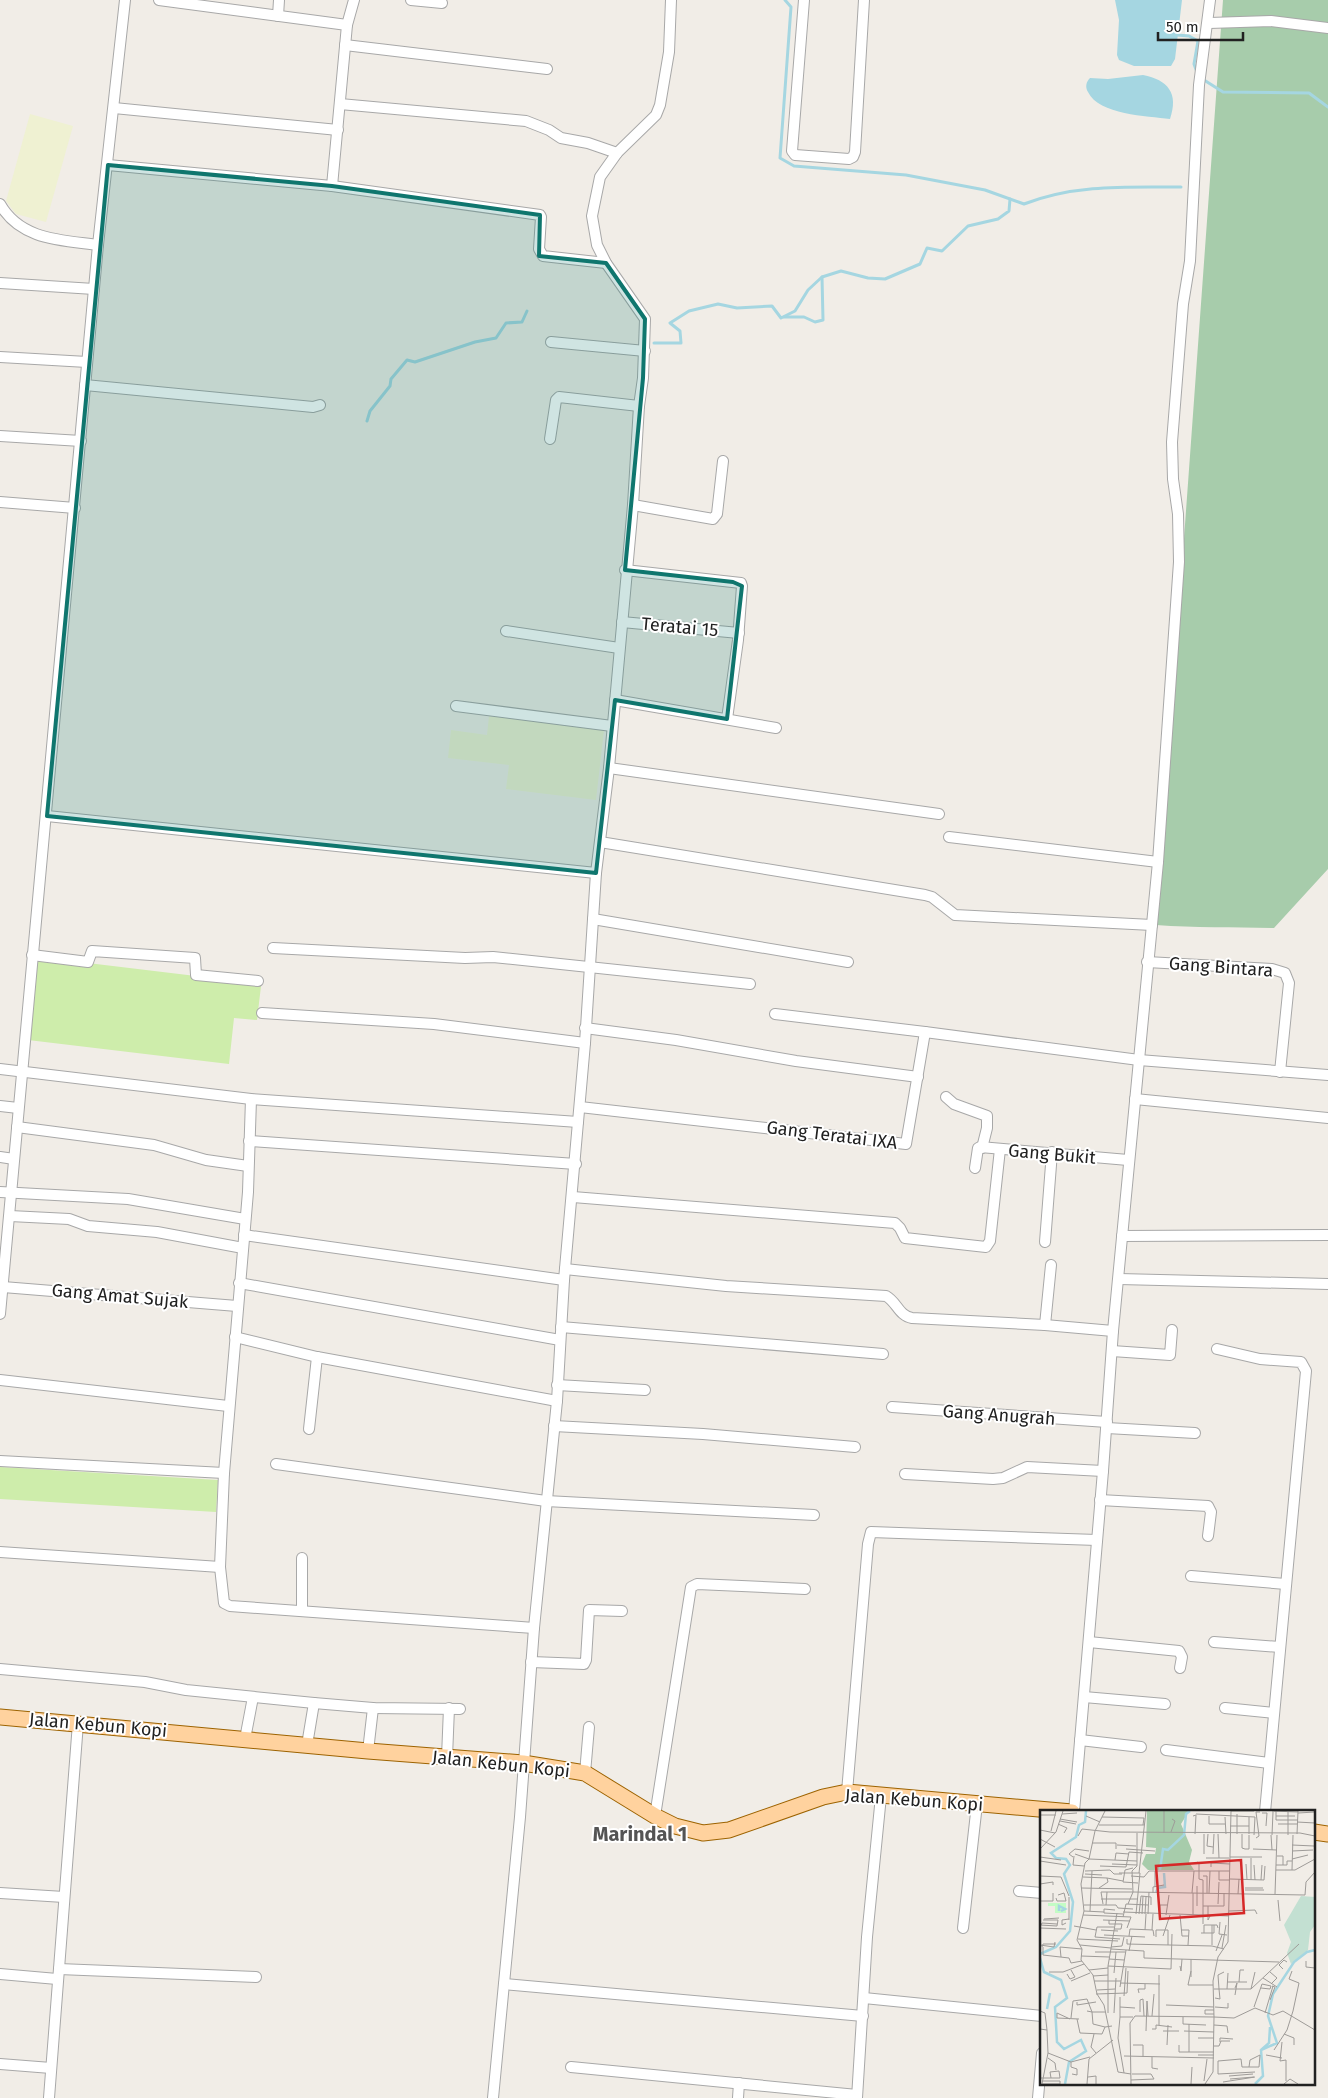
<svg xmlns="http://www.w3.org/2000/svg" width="1328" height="2098" viewBox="0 0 1328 2098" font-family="'Fira Sans',sans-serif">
	<rect width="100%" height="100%" fill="#f1ede7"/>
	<g fill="#eff1d2">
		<path d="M30,114L73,126L46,222L16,214L6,201Z"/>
		<path d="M489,716L604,730L596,800L506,789L509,765L448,758L451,730L487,735Z"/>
	</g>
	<g fill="#ceedab">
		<path d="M38,957L254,983L261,986L257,1020L234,1018L229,1064L28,1040Z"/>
		<path d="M0,1467L218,1480L216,1512L0,1499Z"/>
	</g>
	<path fill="#a7ccab" d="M1223,0H1328V869L1274,928C1234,927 1196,928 1156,925Z"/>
	<g fill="#a5d6e1">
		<path d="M1115,0H1182L1175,59L1171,66H1134L1119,60L1117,55L1119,20Z"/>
		<path d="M1143,75C1168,80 1179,93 1170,119C1147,116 1099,115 1088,92C1085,87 1086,82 1090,78L1108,79Z"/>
	</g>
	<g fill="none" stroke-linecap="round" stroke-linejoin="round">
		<g stroke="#a5d6e1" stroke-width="3">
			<path d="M785,0L791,7L780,158L794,166L906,175L985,190L1024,204C1075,184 1128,187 1181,187"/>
			<path d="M1177,35L1189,36L1198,41L1194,64L1198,75"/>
			<path d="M1204,80L1223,92L1309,93L1328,107"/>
			<path d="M784,317H804L815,322L823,320L822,277"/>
			<path d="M654,343H681L680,331L670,323L689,311L718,304L737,308L772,306L781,318L795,311L808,290L822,277L841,271L868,278L885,279L920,264L927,248L942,251L968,226L998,219L1009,211L1010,199"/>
			<path d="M367,421L370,411L390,386L391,379L407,360L415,362L475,342L496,338L506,323L522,322L527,311"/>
		</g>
		<defs>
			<g id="minor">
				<path d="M159,0L347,25L332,186"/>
				<path d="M411,0L442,3"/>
				<path d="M804,0L792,151L795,155L849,159L853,157L855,152L864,0"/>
				<path d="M278,16L279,0"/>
				<path d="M1209,23L1271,21L1328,28"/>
				<path d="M347,25L354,0"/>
				<path d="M345,45L547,69"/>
				<path d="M340,104L526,121L549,130L561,138L588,143L617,153"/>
				<path d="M114,108L338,130"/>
				<path d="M108,165L332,186L540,215L541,217L539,249L543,256L606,263"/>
				<path d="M0,204C20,240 61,240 98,245"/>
				<path d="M0,283L94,289"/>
				<path d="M551,342L645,351"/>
				<path d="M0,357L87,362"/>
				<path d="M85,385L313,407L320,405"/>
				<path d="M0,436L81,441"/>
				<path d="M550,439L556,400L559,397L639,406"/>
				<path d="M0,502L75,508"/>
				<path d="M633,505L713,519L717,514L723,461"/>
				<path d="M625,570L741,583L742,586L738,640L727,719"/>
				<path d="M622,622L739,633"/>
				<path d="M506,631L619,648"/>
				<path d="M615,700L776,728"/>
				<path d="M456,706L612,726"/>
				<path d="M609,768L939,814"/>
				<path d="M47,816L596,873"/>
				<path d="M949,837L1158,862"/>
				<path d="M600,842L925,895L932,897L955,915L1152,925"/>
				<path d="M593,919L848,962"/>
				<path d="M273,948L465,958L493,957L750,984"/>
				<path d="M32,955L88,962L92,951L195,958L196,975L258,981"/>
				<path d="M1147,962L1272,969L1285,973L1289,983L1280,1072"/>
				<path d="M262,1013L434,1024L585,1043"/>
				<path d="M775,1014L925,1032"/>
				<path d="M585,1028L676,1040L796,1061L918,1077"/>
				<path d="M0,1069L251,1099L578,1122"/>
				<path d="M946,1097L954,1104L987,1116V1128L982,1148"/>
				<path d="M251,1099L248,1192L224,1473L220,1567L224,1603L230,1606L534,1628"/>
				<path d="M1135,1099L1328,1118"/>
				<path d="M0,1106L18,1108"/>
				<path d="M580,1107L906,1144L925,1032L1139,1060L1328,1075"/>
				<path d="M17,1127L154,1145L206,1160L248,1166"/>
				<path d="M249,1141L576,1164"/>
				<path d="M0,1157L14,1159"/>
				<path d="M975,1168L978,1148L980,1147L1128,1160"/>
				<path d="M0,1192L128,1199L245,1219"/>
				<path d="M573,1197L895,1223L900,1228L905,1238L986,1247L990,1241L1000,1149"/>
				<path d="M10,1216L69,1219L88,1226L157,1232L243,1248"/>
				<path d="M244,1235L564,1280"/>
				<path d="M1122,1236L1328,1235"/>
				<path d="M1045,1242L1052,1152"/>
				<path d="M565,1269L726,1286L886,1296C897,1302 899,1316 912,1318L1045,1325L1113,1331"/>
				<path d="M1119,1279L1328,1284"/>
				<path d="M239,1283L560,1340"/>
				<path d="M3,1287L237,1306"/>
				<path d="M0,1314L98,245L125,0"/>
				<path d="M1045,1325L1051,1265"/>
				<path d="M561,1327L883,1354"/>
				<path d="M235,1337L317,1357L557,1401"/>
				<path d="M1217,1349L1260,1359L1301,1362L1306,1371L1265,1812"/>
				<path d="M1112,1351L1170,1355L1172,1330"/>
				<path d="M0,1380L228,1406"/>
				<path d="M557,1385L645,1390"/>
				<path d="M892,1407L1107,1422"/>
				<path d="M554,1426L703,1434L855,1447"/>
				<path d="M1107,1428L1195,1433"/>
				<path d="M309,1429L317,1357"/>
				<path d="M0,1461L224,1473"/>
				<path d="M276,1464L546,1501L814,1515"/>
				<path d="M905,1474L993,1479L1003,1478L1027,1467L1103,1471"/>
				<path d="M1100,1500L1208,1506L1211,1512L1208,1536"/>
				<path d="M0,1552L220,1567"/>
				<path d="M1191,1576L1286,1584"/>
				<path d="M302,1610V1558"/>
				<path d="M1089,1642L1179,1651L1182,1657L1180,1668"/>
				<path d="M1214,1642L1280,1647"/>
				<path d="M531,1662L584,1664L586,1660L589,1610L622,1611"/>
				<path d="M0,1669L145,1682L186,1690L314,1703L373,1708L460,1709"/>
				<path d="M1084,1697L1165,1704"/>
				<path d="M1225,1708L1274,1713"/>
				<path d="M245,1739L253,1697"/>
				<path d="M1080,1740L1141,1747"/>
				<path d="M307,1745L314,1703"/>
				<path d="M1166,1750L1269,1763"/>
				<path d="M368,1751L373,1708"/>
				<path d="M447,1757L449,1708"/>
				<path d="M585,1773L589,1727"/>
				<path d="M847,1792L868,1544L871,1532L1097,1540"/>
				<path d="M1074,1812L1103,1471L1113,1331L1158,862L1179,562L1178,514L1173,479L1172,442L1183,304L1190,261L1199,85L1210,0"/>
				<path d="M655,1816L691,1587L697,1584L805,1589"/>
				<path d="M1019,1891L1042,1893"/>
				<path d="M0,1893L64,1897"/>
				<path d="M963,1928L977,1804"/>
				<path d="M59,1969L256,1977"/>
				<path d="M0,1974L57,1979"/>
				<path d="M504,1984L863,2016"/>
				<path d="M864,1998L1042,2016"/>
				<path d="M0,2064L51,2068"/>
				<path d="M571,2067L857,2095"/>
				<path d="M49,2098L78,1723"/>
				<path d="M493,2098L520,1817L534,1628L557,1401L564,1280L585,1043L596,873L609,768L633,505L639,406L643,378L645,319L606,263L597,245L592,216L600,177L617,153L656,115L660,105L669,52L671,0"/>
				<path d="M738,2098L739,2083"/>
				<path d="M857,2098L867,1937L881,1796"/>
				<path d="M1038,2098L1042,2053"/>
			</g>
			<g id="primary">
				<path d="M0,1717L368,1751L523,1763L585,1773L655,1816L675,1826L703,1833L729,1830L823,1797L847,1792L1072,1812"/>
				<path d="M1314,1832L1328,1834"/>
			</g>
		</defs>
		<use href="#minor" stroke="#a8a8a8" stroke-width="12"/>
		<use href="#primary" stroke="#9d6300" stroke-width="17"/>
		<use href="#minor" stroke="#fff" stroke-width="10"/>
		<use href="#primary" stroke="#ffd29e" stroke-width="15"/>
	</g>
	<path fill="#0f766e" fill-opacity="0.2" stroke="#0f766e" stroke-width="4" stroke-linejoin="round" d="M108,165L332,186L540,215L539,256L606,263L645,319L643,378L625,570L733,582L742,586L727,719L615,700L596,873L47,816Z"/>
	<g text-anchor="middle" stroke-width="4" stroke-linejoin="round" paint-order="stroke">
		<g font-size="18" fill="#212121" stroke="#fff">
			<text transform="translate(680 627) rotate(5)" y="6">Teratai 15</text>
			<text transform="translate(1221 967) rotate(4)" y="6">Gang Bintara</text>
			<text transform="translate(832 1135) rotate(7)" y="6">Gang Teratai IXA</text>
			<text transform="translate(1052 1154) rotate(5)" y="6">Gang Bukit</text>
			<text transform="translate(120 1296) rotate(5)" y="6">Gang Amat Sujak</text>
			<text transform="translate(999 1415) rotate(4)" y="6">Gang Anugrah</text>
			<text transform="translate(98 1725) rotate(5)" y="6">Jalan Kebun Kopi</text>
			<text transform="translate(501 1764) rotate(6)" y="6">Jalan Kebun Kopi</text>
			<text transform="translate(914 1800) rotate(4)" y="6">Jalan Kebun Kopi</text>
		</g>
		<g font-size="20" font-weight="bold" fill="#545454" stroke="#fff">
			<text x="640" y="1841">Marindal 1</text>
		</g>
	</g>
	<g transform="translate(1040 1810)">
		<rect width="275" height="275" fill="#f1ede7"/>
		<path d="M261,86L275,87V115L270,122L268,140L251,154L247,143L251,132L244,115Z" fill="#c3e0d2"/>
		<path d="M107,1H149L141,14L152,40L149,52L154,60H108L102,54L106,44H115L116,38L106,37Z" fill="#a7ccab"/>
		<path d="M8,93H26V103H15V96H8Z" fill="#c3fcc5"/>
		<path fill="none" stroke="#a5d6e1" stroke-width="2.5" d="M120,60L123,39L128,40L144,25L146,4L150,1M116,82L118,78L125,77L124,63M19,101V96L25,99L21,101M0,144L16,137L30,121L33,92L24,64L30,55L26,49L16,48L11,43L36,27L39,15L45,12L46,1M0,148L4,162L21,170L27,188L15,197L17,232L24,239L41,230L46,241L29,252L25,274M7,199L10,183M221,240L229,233L230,217M215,274L223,266L221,240L237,233L228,206L233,184L254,152L267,142L275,140"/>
		<path fill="none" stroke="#9e9b98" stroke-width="1" d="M65,1L55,21L49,49L45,53L41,74L44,101L37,130L42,139L41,150L53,165L57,184L64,195L78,262L91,264M191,1H214M232,1L258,2M236,1V10H258M248,2V25M222,3H227L226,16M258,3L275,2M22,4L37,3M156,4L215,7L214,25M0,5H16M46,6L60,12M153,6L156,5L155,24M169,6V14H185M236,6H255M62,7L104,8L103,15M185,7L186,24M20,9L37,12M20,11L36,14M257,12L275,13M18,14L27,18L24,23M238,14H257M59,15H104M190,16H209M0,20L15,23M11,21L16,1M131,22L135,11L132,9M124,23V1M168,24L167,36L173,37M178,24L179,48M197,24V4M202,24V38L205,39M209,24V7M257,24L258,1M231,25L232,40M232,25L233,2M38,26L42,19L70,22L260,23L275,26M216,28L219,26L216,2H220M0,29L15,37M52,33H76V39M77,35L96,36M252,35L274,36M0,39L16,22L23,1M86,39L115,41M205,39H209V25M213,39L237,40M252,41L273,40M35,44L49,49L97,51M164,44V24M173,44L174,24M34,46L33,55L44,56M237,46H243V55M0,47L21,50M33,47L29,44L35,39L49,41M190,47H222M166,48H189M211,48V70M252,49L268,45M75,50L76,43L89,44M0,51L26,55M157,52L159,53V69L163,70V83M72,54L97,55M206,54L207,70M214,55L215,70M236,55H247V51H252M60,56L86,57L89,42L103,43M171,57V53L190,54M93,58L85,60L83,72L98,73M236,60H255L275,49M252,60L253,25M45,61L70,60L74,64H82M179,61V70H190M79,63H100L96,104M99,63L106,1M45,64L62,65M0,66L21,67L29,86M91,66L104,67L109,61H190M163,66H167V83M43,67L67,68L68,72L59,78M67,68L83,71M190,69L224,70L225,56M221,70L222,55M0,74L13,72V75M115,77V61M41,78L92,79M205,78H223M205,80H224M93,82L265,85L266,72L275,62M113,83V77L124,75M152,83L154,61M169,83L170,61M198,84L199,69M235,84L237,25M29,87V110M16,88L17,91H26L24,83L18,85M61,89H98M238,90L240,111M0,91H13V83M63,94L61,82H67M88,94L93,82L92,61L97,56V23M178,94L179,72M44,95H76L78,98L93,99M66,95L67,82H93M157,96V76M163,96H184V83M168,96V110L170,106M75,100L64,99V103L83,104M44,101L64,102M50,101L52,61M189,101L215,100L217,104M83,102L189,106M99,104L101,86L111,87V95M102,104L103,86M105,104L106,87M108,104L109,82M120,104V95H127M43,105L91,107L87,118M126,105L129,85M140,105L142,126H149M153,105V83M83,107L86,94L108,95M4,109L19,108M3,110H18L17,116M63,110L90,111M69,110V114H82L81,119H74M180,112L179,124L187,125M26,113L22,115V110L29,109M163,114V83M0,115L17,116M1,115L2,113L17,114M172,115V135M34,116L56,120M74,117H57L55,127L80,129M0,118L26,119M61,120L78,121M105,120L106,104M112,120L113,104M141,120H149L148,135M161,123H174V115M164,123V115H177L178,118M64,125L105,127M89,126L90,119L113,120L114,126M123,126L130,105M116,127V120H128V135M38,129L78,131M87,129V134L172,136L184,139M0,135L14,137L15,132M40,135L71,138M2,137L3,134H16M3,137V145L29,148M71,137L82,136L84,127M182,138L186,115M71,139L104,141V148L239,152M89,141L92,126M176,141L182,125M55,142H85M41,146L69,147M21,147L20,137L42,139M29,148L31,153L42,151M69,149L84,150M151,149V167M266,151V157L275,158M68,156L131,159L132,124M140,156L141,161L142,149M243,159L239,155L244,150L247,152M49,160L68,158M151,161L148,175H173M9,162H23L44,154M230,162L237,168L231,174M74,163L76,142M27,164L30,169L35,167L31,160M53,166L68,165M223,168L237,177M31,171L50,163M54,171H81M187,172H207M199,172L200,160H204M80,173L120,174M80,177L86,140M195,178L197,173L195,185M174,179H211M179,179L178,165L184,162M187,179L188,163M211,179L259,134M211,179L215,162M57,180L75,179M87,183L88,161M99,183L98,179H105V174M56,184L87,183M84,186L86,158M80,187V207H93M175,188L180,189L179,179M47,189L52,202H65M230,190L235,177L232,176M37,192V195L56,192M126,195L174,197M80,197L95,198M175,197L188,198V193M214,197L222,174L231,176L230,179L221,178M0,201L5,203L7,220M47,201L52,202L53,214L65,217M100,202V190L103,189L104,206M68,203V156L77,103M74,203L76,168M225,203L233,176M174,204H165V200H174M112,206L114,184M143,207V214L166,215M174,207L194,208L215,198L233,205L243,201L275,220M31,208L33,191L47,189M30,209L17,203V208L39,209M37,209L40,223L62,224L65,217L72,216M119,215V165M174,215L187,216L188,223M0,219L7,220L8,243M112,219H116V215L132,217M106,221L107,191L108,206M123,221H139M144,221L174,222M54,224L51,237L56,243M244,224L254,228V235M78,228L84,263M78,228L80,207M158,228H174M180,232V228L193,229M242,232L240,251L246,250V271M93,235H103V247M127,235L128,215M139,235V242H174M174,236H179L181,231H190M234,240L247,220L253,201L259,173L249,169L252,161M149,242V214M158,245H174M226,245L242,248M84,246L174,248M112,247V258L118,259M8,248L15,253L16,260M178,251V264L215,262M178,251L201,249L202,257M31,252V257L37,259V265L32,264M202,257H219L220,245L210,250L209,257M189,266L213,264M48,267L56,266V274M0,268H20L19,261L10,262L11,268M190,269L214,267M91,270L114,269L111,264H92M2,271H20V274M164,271L167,249M183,272L215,267M2,274L8,243L31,252L50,247M2,274H20M47,274L49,249L73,230M91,274L90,213L95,206L174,207L173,171L178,147L188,132L191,1M151,274L152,257M165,274L173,262L174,207M244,274L250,269L258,274"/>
		<path fill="#d62828" fill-opacity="0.15" stroke="#d62828" stroke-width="2.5" d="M201,50L204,103L120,109L116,56Z"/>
		<rect width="275" height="275" fill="none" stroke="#212121" stroke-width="2.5"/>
	</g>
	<path d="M1158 32v8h85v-8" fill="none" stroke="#212121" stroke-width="2.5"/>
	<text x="1166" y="32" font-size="15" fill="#212121" stroke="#ffffff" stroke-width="4" paint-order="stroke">50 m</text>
</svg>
